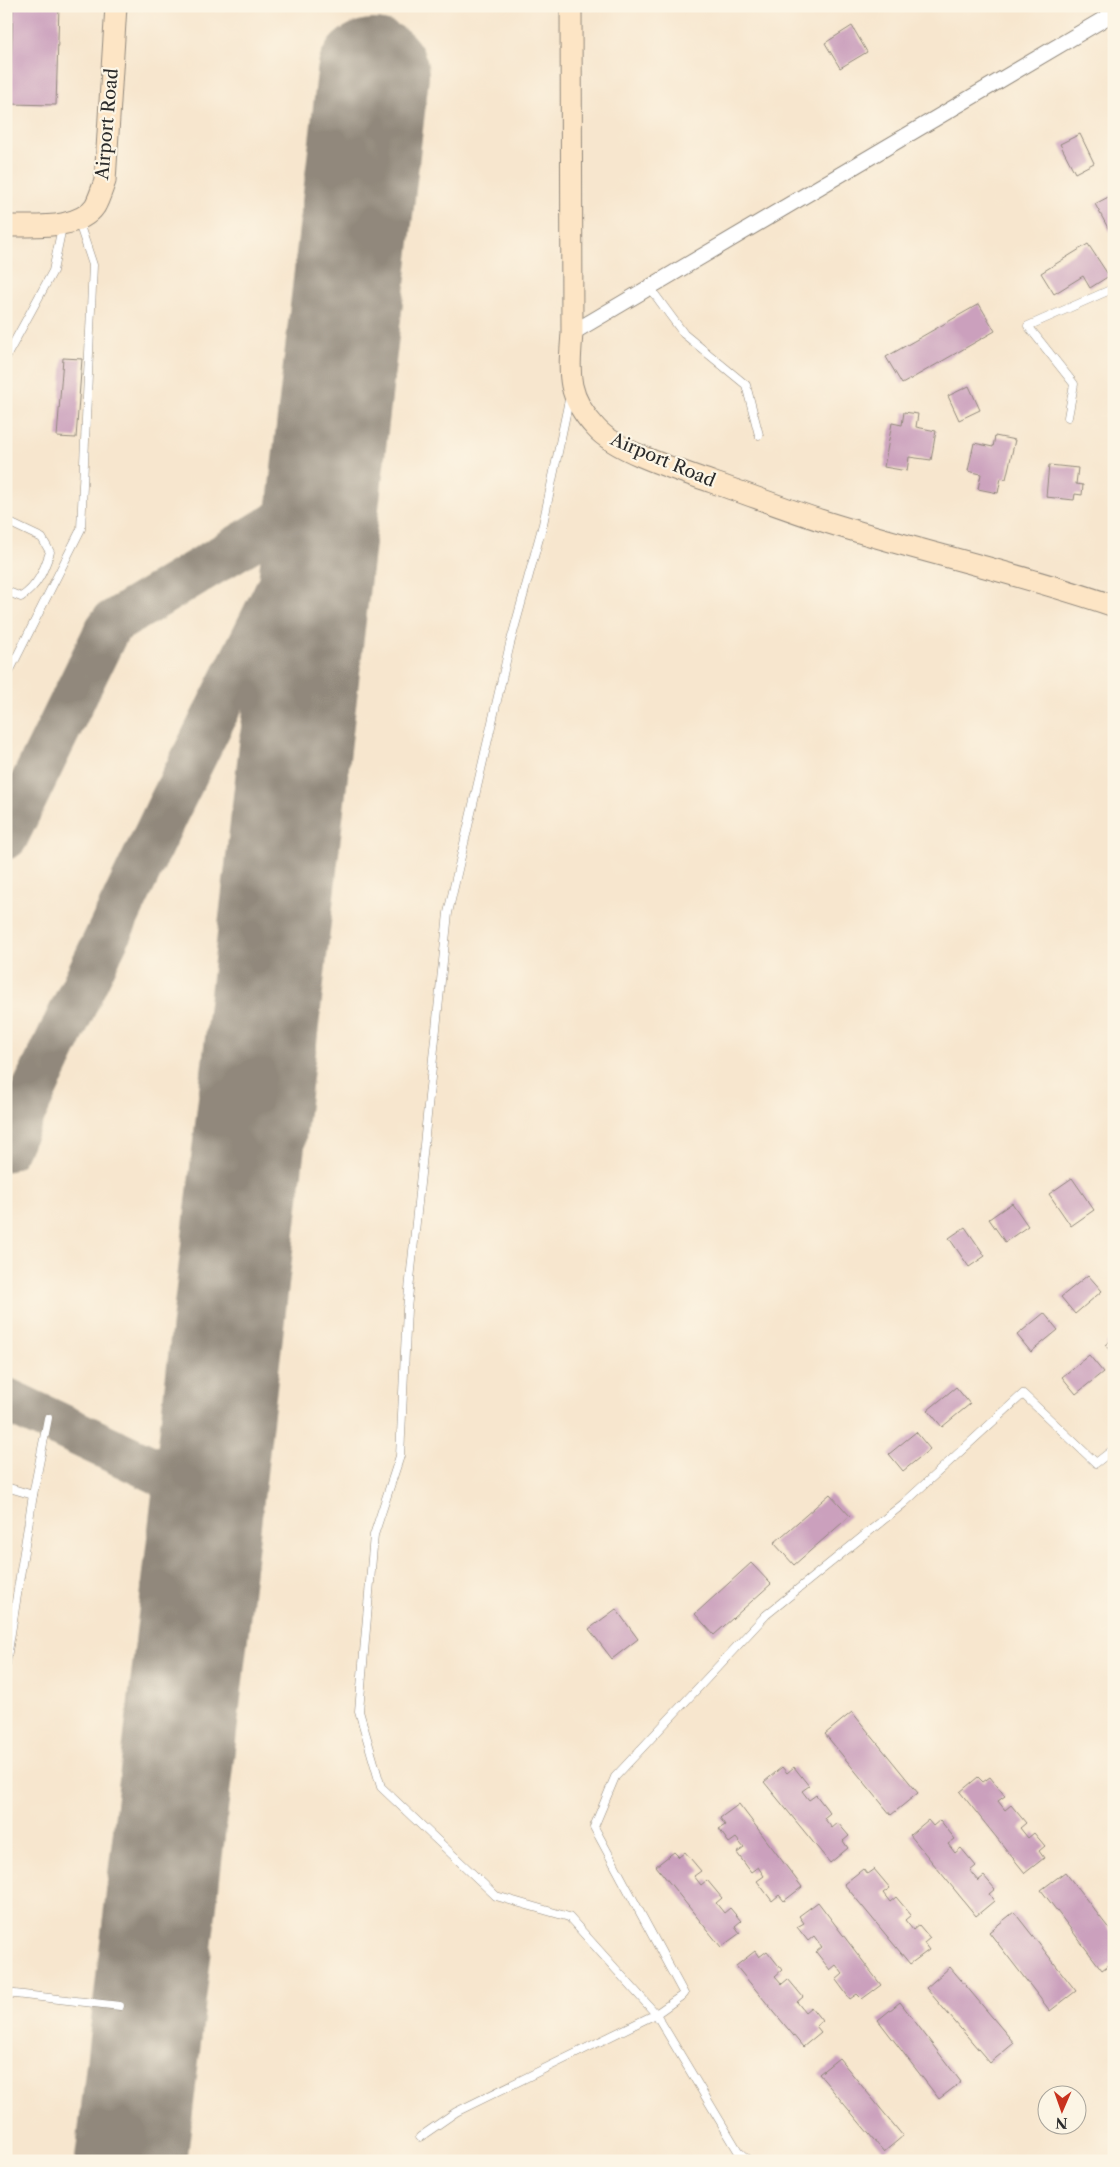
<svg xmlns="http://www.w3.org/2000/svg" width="1120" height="2167" viewBox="0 0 1120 2167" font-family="'Libre Caslon Text',serif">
	<rect width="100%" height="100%" fill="#fcf5e5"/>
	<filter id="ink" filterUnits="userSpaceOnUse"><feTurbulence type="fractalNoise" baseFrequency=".02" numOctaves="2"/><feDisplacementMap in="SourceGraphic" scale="10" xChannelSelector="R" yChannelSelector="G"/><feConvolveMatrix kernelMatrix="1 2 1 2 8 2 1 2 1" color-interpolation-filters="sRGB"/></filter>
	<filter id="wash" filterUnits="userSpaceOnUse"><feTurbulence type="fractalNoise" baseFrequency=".0096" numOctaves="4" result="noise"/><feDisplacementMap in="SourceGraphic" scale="20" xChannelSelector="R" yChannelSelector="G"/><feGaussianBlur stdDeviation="1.12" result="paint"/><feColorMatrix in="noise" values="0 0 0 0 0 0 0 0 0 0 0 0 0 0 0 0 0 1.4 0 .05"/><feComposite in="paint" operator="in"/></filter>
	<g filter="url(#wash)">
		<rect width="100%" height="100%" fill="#f7e6ce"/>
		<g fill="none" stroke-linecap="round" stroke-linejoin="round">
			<g stroke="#91887c" stroke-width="45">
				<path d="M6,837L107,630L112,623L324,496"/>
				<path d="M6,1149L167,811L324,496"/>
				<path d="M6,1400L208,1495"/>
			</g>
			<path stroke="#91887c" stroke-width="112" d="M131,2161L373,75"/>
		</g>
		<g id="blocks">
			<g fill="#cba0bd">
				<path d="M13,6H59L56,105L10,104Z"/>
				<path d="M852,26L867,52L840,68L825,43Z"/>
				<path d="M1080,134L1094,163L1075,173L1060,144Z"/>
				<path d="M1114,194V239L1095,204Z"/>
				<path d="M1088,244L1109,276L1090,288L1083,276L1054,294L1041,273Z"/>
				<path d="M979,304L995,331L902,384L886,357Z"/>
				<path d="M63,358L82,359L76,438L57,437Z"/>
				<path d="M969,386L980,410L959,420L948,396Z"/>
				<path d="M904,412L918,414L916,427L936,431L931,460L909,457L907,471L884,467L892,423L902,425Z"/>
				<path d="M995,436L1015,440L1006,479L1001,478L998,493L978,489L981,474L968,471L974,443L993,447Z"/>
				<path d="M1049,465L1078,468L1076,484L1083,485L1082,495L1075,494L1074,500L1046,497Z"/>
				<path d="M1072,1178L1094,1210L1071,1226L1049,1194Z"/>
				<path d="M1012,1203L1028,1226L1005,1242L989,1219Z"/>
				<path d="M965,1227L985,1256L969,1267L949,1238Z"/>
				<path d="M1088,1275L1102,1291L1075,1314L1061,1297Z"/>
				<path d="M1044,1313L1058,1330L1031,1352L1017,1335Z"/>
				<path d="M1114,1338V1355L1105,1345Z"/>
				<path d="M1089,1355L1103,1372L1076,1394L1062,1377Z"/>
				<path d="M956,1387L970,1404L942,1427L928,1410Z"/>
				<path d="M916,1432L930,1449L903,1471L889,1454Z"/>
				<path d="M830,1494L850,1516L794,1565L774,1543Z"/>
				<path d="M751,1563L771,1584L714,1635L695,1614Z"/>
				<path d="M616,1609L638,1639L612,1659L589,1629Z"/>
				<path d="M852,1712L918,1793L891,1815L825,1734Z"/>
				<path d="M782,1767L787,1773L794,1767L809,1786L802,1791L809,1800L816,1795L830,1813L824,1818L832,1828L838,1823L849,1836L843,1841L848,1848L830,1863L764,1782Z"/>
				<path d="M978,1777L983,1782L990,1777L1005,1796L998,1801L1005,1810L1011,1805L1026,1823L1020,1828L1028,1838L1034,1833L1045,1846L1039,1851L1044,1858L1025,1873L960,1792Z"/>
				<path d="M739,1804L802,1887L784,1901L779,1895L772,1901L757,1881L764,1876L758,1867L751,1872L737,1853L744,1848L736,1838L729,1843L719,1829L725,1825L720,1818Z"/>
				<path d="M928,1820L933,1826L940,1820L955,1839L948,1844L955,1853L961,1848L976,1866L970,1871L978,1881L984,1876L995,1889L989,1894L994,1901L976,1916L910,1835Z"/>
				<path d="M674,1852L679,1857L685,1852L701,1871L694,1876L701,1885L707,1880L722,1898L716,1903L724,1913L730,1908L741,1921L735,1926L740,1933L721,1947L656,1866Z"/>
				<path d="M863,1869L867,1874L874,1869L890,1888L883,1893L890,1902L896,1897L911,1915L905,1920L913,1930L919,1925L930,1938L924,1943L929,1950L910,1964L844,1884Z"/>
				<path d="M1065,1872L1114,1935V1961L1102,1970L1041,1890Z"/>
				<path d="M818,1902L881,1985L862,1999L857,1994L850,1999L836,1980L843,1974L836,1965L830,1970L816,1952L822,1947L814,1936L808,1941L797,1927L804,1923L799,1916Z"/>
				<path d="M1014,1912L1076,1991L1050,2011L989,1932Z"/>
				<path d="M755,1951L759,1957L767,1951L782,1970L775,1976L782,1984L788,1979L803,1997L797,2002L805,2012L811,2007L822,2021L816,2026L821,2032L803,2047L736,1966Z"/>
				<path d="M950,1967L1014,2043L990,2063L926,1988Z"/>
				<path d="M900,2002L961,2082L939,2099L878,2020Z"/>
				<path d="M839,2058L903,2136L884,2152L819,2074Z"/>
			</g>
		</g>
	</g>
	<g filter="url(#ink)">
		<use href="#blocks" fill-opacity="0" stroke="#91887c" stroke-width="1"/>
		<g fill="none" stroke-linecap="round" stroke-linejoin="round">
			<defs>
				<g id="lane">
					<path d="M650,288L684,334L746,385L759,435"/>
					<path d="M6,357L53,271L62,227"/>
					<path d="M570,395L543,524L510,644L448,913L407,1309L400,1456L374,1535L359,1711L381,1787L496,1896L569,1917L656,2014L738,2151L749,2161"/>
					<path d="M1068,417L1074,384L1028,326L1110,290L1114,285"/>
					<path d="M6,521L42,538L50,552C44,570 38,586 21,597L6,591"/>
					<path d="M6,678L81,529L93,265L78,220"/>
					<path d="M6,1487L33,1495L48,1418"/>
					<path d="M6,1664L33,1495"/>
					<path d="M6,1993L120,2006"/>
					<path d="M420,2137L456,2112L656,2014L684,1994L594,1827L615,1777L766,1615L903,1504L1023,1394L1096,1463L1114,1449"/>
				</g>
				<path id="street" d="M572,333L1114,13"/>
				<g id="secondary">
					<path d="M571,6L572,333C569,374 566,396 596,428C617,452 681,471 712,482C750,495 788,510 826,522C921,552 1019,573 1114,606"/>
					<path d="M6,226C32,225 78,231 95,206C99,199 102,189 105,181L116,6"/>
				</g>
			</defs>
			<use href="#lane" stroke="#91887c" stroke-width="9"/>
			<use href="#street" stroke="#91887c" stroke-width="17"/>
			<use href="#secondary" stroke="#91887c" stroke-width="23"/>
			<use href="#lane" stroke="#fff" stroke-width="8"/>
			<use href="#street" stroke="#fff" stroke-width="15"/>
			<use href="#secondary" stroke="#fde5c5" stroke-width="21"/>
		</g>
	</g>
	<g text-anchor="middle" stroke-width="4.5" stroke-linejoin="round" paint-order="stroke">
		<g font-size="18" fill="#2b2b2b" stroke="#fcf5e5">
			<text transform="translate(107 124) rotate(-85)" y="6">Airport Road</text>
			<text transform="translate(663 460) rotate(23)" y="6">Airport Road</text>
		</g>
	</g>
	<rect width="1120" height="2167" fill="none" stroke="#fcf5e5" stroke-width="25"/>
	<g transform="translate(1062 2110) rotate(182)"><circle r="24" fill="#fcf5e5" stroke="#a8a49b"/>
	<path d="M0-4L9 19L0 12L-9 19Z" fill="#c8321e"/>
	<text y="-8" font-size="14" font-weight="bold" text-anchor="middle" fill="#2b2b2b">N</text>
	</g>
</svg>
